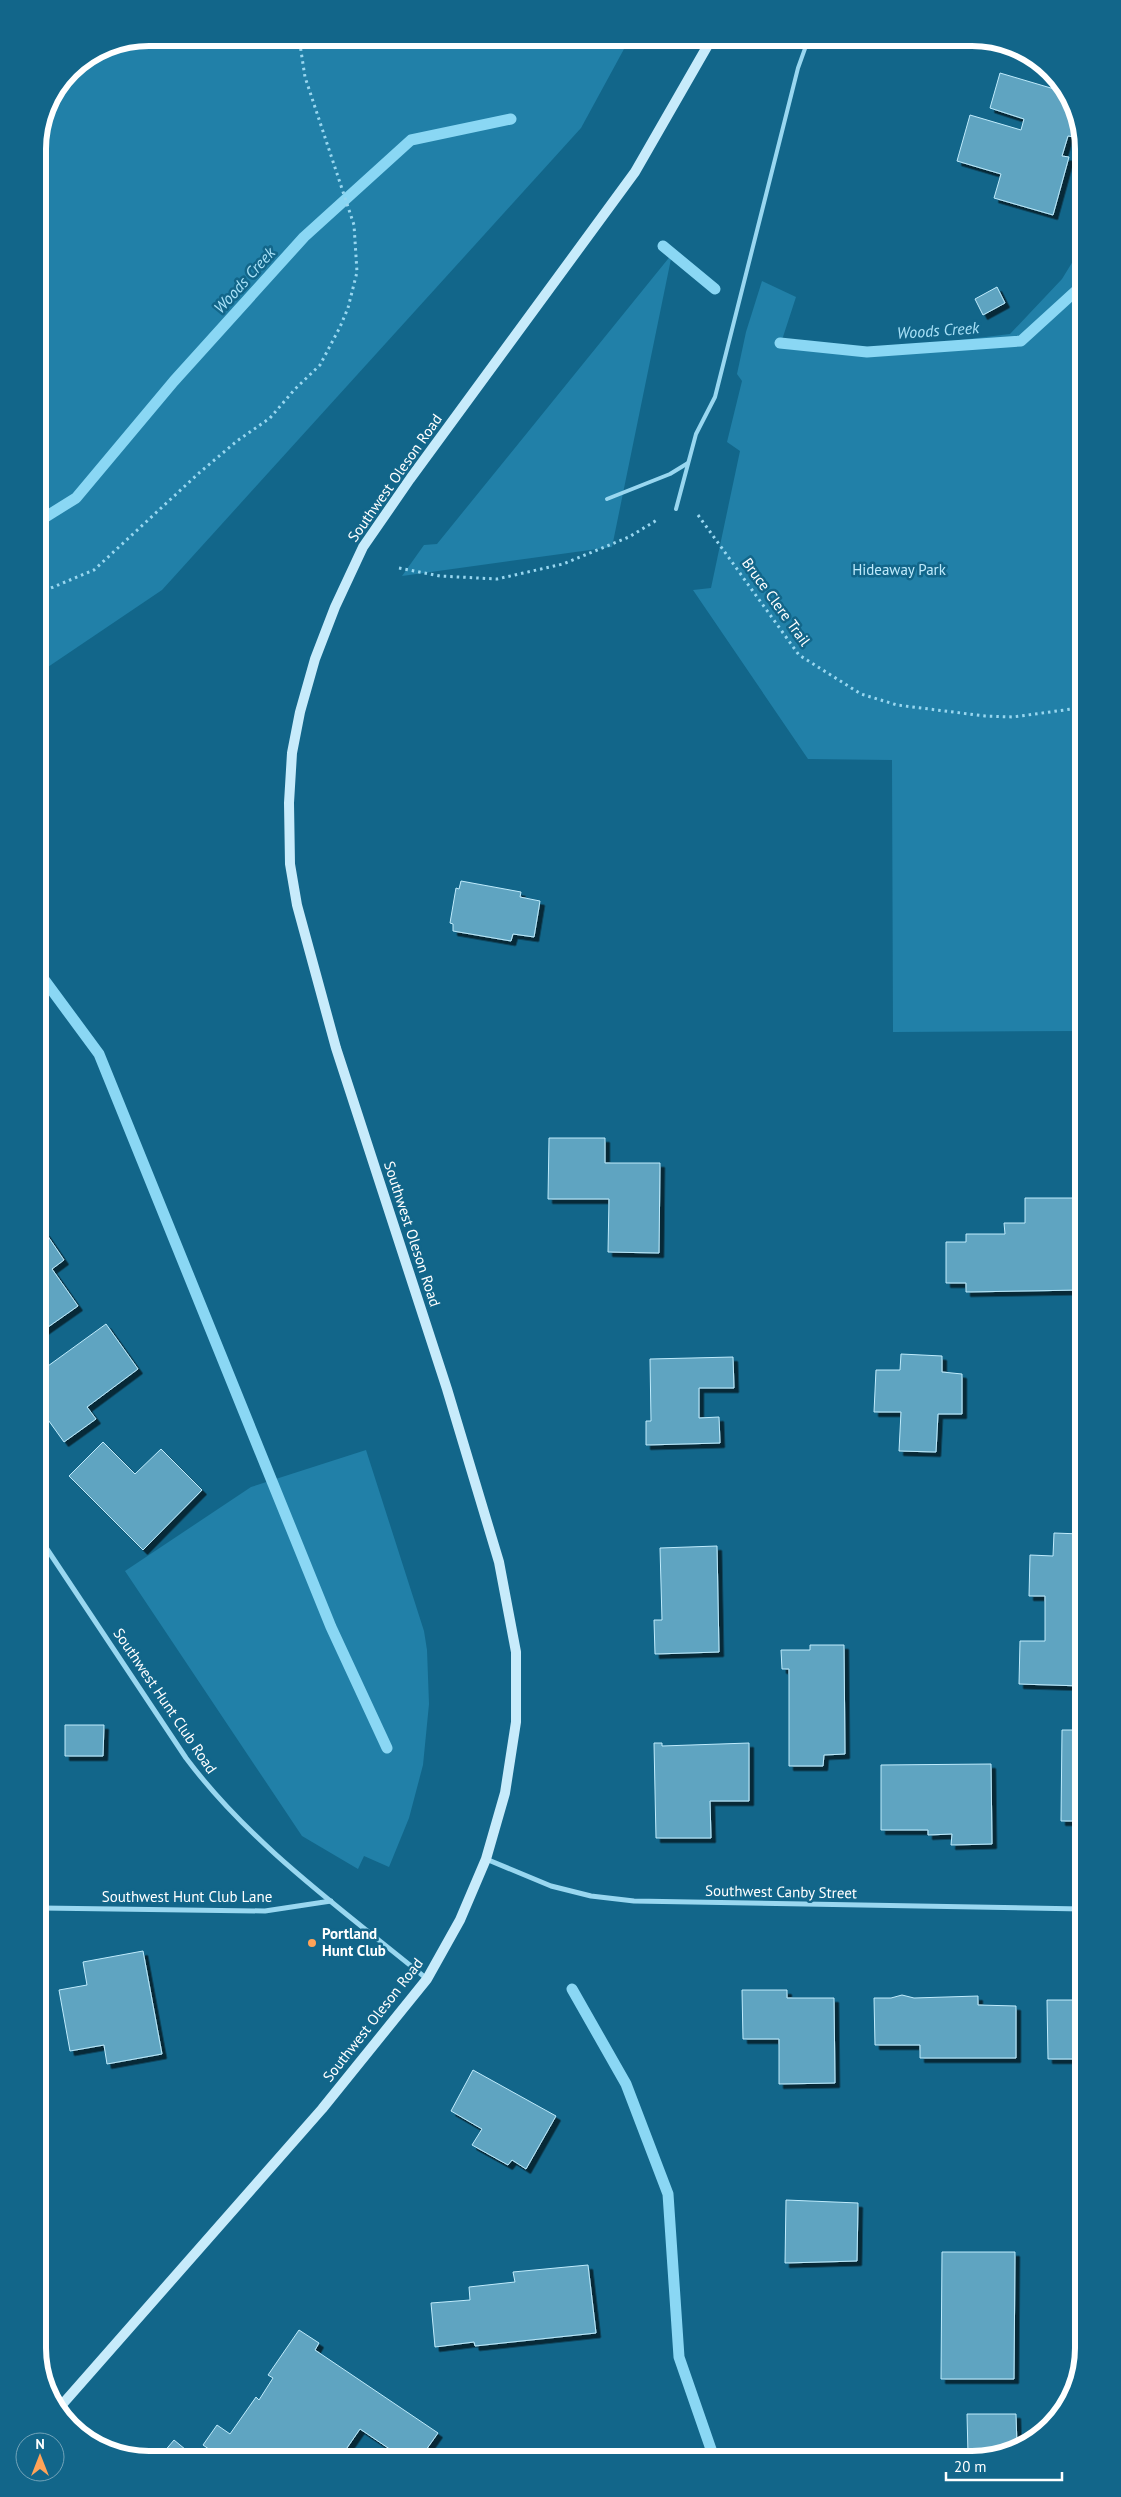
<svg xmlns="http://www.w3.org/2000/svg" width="1121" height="2497" viewBox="0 0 1121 2497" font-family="'PT Sans',sans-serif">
	<defs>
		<filter id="shadow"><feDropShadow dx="4.5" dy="4.5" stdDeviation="0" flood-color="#0009"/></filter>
	</defs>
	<rect width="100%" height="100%" fill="#12668a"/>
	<g fill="#2180a8">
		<path d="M149,38H630L581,128L162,590L39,673L38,142L49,100L70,70L107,46Z"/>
		<path d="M1078,253L1080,1031L893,1032L892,760L808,759L693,590L711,588L740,451L727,442L742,381L737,374L746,332L762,281L796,297L781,343L857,351L877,350L1010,334L1062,279Z"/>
		<path d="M672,254L612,547L402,576L424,545L437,544Z"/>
		<path d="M366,1450L424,1631L427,1650L429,1704L423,1765L409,1818L389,1867L364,1856L358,1869L302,1836L125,1571L251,1487Z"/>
	</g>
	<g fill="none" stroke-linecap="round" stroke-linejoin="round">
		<g stroke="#8ad7f4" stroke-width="11">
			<path d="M663,246L715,289"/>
			<path d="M780,343L867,352L1021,341L1078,289"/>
			<path d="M39,521L76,498L174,381L304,237L411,140L511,119"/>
			<path d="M40,974L99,1054L331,1627L387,1748"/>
			<path d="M572,1989L626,2084L668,2194L679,2357L713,2455"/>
		</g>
	</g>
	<g fill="#5ea4c1" stroke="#bfebfc" filter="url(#shadow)">
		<path d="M1000,73L1061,91L1077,113L1075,137L1068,136L1062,156L1069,157L1053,215L994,198L1001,174L957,161L970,115L1021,130L1024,119L990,108Z"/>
		<path d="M997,287L1005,303L983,315L975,299Z"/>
		<path d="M461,881L521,892L520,897L540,901L534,937L513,934L511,941L453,931V924L450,923L456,888L459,889Z"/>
		<path d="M549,1138H605V1163H660L659,1253L608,1252L609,1199H548Z"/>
		<path d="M1025,1198H1080L1081,1290L966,1292V1283H946V1242H966V1234H1005L1004,1223H1025Z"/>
		<path d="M45,1232L64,1260L52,1269L78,1306L41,1332V1235Z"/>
		<path d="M106,1324L138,1369L87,1407L96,1419L64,1442L41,1410V1371Z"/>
		<path d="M901,1354L942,1356V1372L962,1374V1414H938L936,1452L899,1451L901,1412H874L876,1370H900Z"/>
		<path d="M733,1357L734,1388H699V1418L719,1417L720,1443L646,1445V1421H651L650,1359Z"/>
		<path d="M103,1442L135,1474L161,1449L202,1490L143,1550L69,1476Z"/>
		<path d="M1054,1533L1081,1534L1082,1686L1019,1684L1020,1641H1045V1596H1029L1030,1555L1053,1556Z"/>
		<path d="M717,1546L719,1652L655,1654L654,1620H662L660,1548Z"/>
		<path d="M810,1645H844L845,1754L824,1755L823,1766H789V1669H782L781,1650H810Z"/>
		<path d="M65,1725H104L103,1756H65Z"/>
		<path d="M1062,1730H1082V1821H1061Z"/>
		<path d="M654,1743H662V1746L749,1743V1801H710L711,1838H656Z"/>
		<path d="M991,1764L992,1844L951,1845L952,1834L928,1835V1830H881V1765Z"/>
		<path d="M143,1951L162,2054L107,2064L104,2045L70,2051L59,1990L87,1985L83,1962Z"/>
		<path d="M742,1990H787V1998H834L835,2083L779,2084V2039H743Z"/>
		<path d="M902,1995L914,1998L978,1996V2005L1016,2006V2058H920V2045H875L874,1998H891Z"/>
		<path d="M1047,2000H1083V2059H1048Z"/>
		<path d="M473,2070L556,2116L526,2169L512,2160L508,2165L472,2145L482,2129L451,2111Z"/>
		<path d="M786,2200L858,2203L857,2261L785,2263Z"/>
		<path d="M942,2252H1015L1014,2379H941Z"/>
		<path d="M588,2265L596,2333L475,2346L474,2342L435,2347L431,2303L470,2300L469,2287L515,2282L513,2272Z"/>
		<path d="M299,2330L319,2343L315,2350L438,2433L421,2457L403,2458L360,2429L340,2458L223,2459L203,2445L217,2425L230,2434L256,2397L259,2400L273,2378L268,2375Z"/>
		<path d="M967,2414H1016L1017,2447L1008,2453L968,2454Z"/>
		<path d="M174,2440L197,2459H158Z"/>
	</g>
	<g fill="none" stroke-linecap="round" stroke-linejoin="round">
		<g stroke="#99d7f0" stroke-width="3" stroke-dasharray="2.5 4" stroke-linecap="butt">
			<path d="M698,515L799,655L861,694L897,705L985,716L1013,717L1079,708"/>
			<path d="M399,568L440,576L497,579L563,564L629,537L657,520"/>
			<path d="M39,593L94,570L199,473L237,441L270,418L295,389L320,365L340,327L348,308L357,272L354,225L305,77L299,38"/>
		</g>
		<g stroke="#99d7f0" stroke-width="4">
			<path d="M607,499L670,474L688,463"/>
			<path d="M676,509L696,434L715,397L798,68L807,43L804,38"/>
		</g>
		<g stroke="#99d7f0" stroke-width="5">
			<path d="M41,1540L186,1758C251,1845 343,1910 427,1979"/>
			<path d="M486,1859L551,1886L591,1896L634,1901L1082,1909"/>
			<path d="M42,1908L265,1911L331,1901"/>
		</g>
		<path stroke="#c7ebfb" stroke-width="10" d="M60,2407L322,2109L427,1979L460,1920L486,1859L505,1793L516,1722V1652L499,1562L447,1389L336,1048L297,905L290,864L289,803L292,753L300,712L315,659L335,607L363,547L410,479L635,172L712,38"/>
	</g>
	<circle fill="#ffa358" stroke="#12668a" stroke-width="2" cx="312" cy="1943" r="5"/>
	<g text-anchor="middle" stroke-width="5" stroke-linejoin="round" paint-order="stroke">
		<g font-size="15" fill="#fff" stroke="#12668a">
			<text transform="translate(395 478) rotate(-55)" y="5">Southwest Oleson Road</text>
			<text transform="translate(776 602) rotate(54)" y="5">Bruce Clere Trail</text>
			<text transform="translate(412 1234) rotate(72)" y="5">Southwest Oleson Road</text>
			<text transform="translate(165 1701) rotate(56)" y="5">Southwest Hunt Club Road</text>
			<text transform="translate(781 1892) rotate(1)" y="5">Southwest Canby Street</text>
			<text x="187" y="1902">Southwest Hunt Club Lane</text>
			<text transform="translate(373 2020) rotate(-52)" y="5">Southwest Oleson Road</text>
		</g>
		<g font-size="15" fill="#bfebfc" stroke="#12668a">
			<text x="899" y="575">Hideaway Park</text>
		</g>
		<g font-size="15" font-weight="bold" fill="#fff" stroke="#12668a" text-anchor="start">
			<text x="322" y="1939">Portland<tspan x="322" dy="17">Hunt Club</tspan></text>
		</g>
		<g font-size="16" font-style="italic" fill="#a9e2f8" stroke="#12668a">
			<text transform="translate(244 280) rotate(-48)" y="6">Woods Creek</text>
			<text transform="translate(938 330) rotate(-4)" y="6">Woods Creek</text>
		</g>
	</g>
	<path d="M0 0H1121V2497H0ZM149 46H972A103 103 0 0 1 1075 149V2348A103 103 0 0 1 972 2451H149A103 103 0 0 1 46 2348V149A103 103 0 0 1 149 46Z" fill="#12668a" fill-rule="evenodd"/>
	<path fill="none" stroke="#fff" stroke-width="6" d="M149 46H972A103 103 0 0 1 1075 149V2348A103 103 0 0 1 972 2451H149A103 103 0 0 1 46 2348V149A103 103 0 0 1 149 46Z"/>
	<g transform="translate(40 2457)"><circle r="24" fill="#12668a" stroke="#71a3b9"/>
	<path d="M0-4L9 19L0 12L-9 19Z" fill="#ffa358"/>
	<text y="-8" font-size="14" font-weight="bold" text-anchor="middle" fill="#ffffff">N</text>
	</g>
	<path d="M946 2472v8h116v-8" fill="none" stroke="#ffffff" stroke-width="2.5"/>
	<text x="954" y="2472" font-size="15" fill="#ffffff" stroke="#12668a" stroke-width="4" paint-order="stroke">20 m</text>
</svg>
